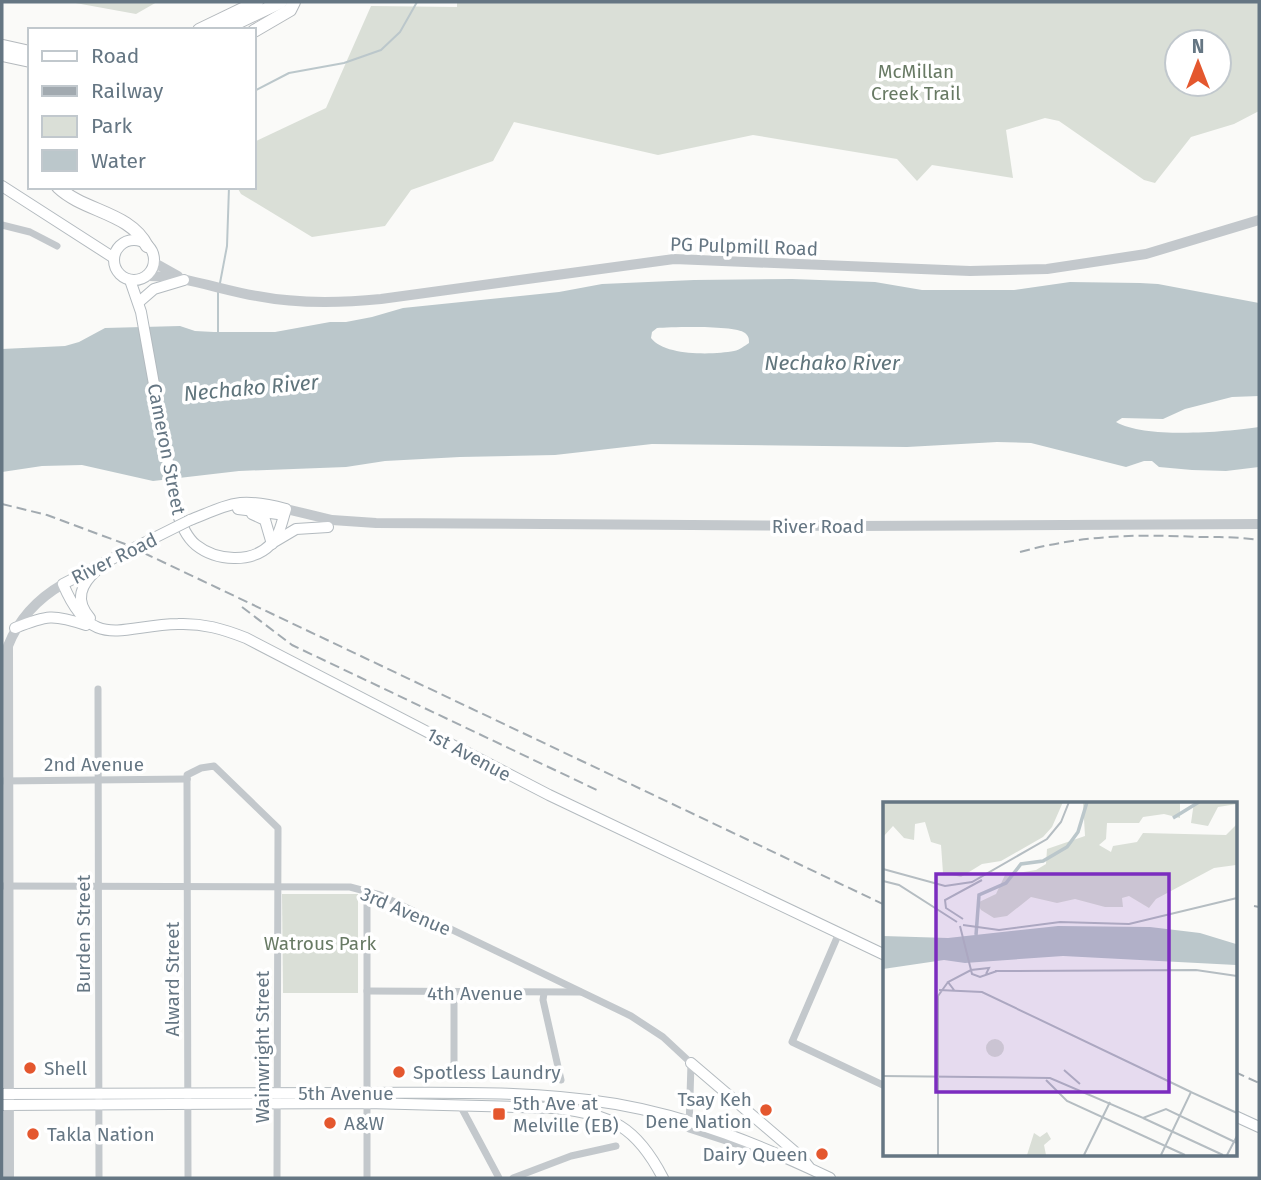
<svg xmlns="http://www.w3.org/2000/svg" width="1261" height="1180" viewBox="0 0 1261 1180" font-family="'Fira Sans',sans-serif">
	<rect width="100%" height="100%" fill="#fafaf8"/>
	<g fill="#dadfd7" fill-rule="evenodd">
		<path d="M70,2H157L136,14Z"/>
		<path d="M457,2H1259V111L1234,124L1191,137L1155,183L1144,180L1059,121L1045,118L1006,130L1013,178L932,165L917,181L897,159L753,135L658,155L514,122L493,161L411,190L385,226L312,237L241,194L237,187H254V142L326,108L371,6L457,7ZM1177,42H1219V84H1177Z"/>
		<path d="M282,894H358V993H283Z"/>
	</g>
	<path fill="#bbc7cb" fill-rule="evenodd" d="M792,279L875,282L922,290H1014L1070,282L1140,283L1158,284L1259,303V396L1232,397L1185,409L1163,419L1122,418L1116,422C1145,439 1226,432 1259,427V467L1226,471L1192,470L1159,467L1152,461H1144L1126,467L1031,443L997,442L907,447L652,444L555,455L460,457L385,461L346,467L239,471L153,481L82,465L42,466L2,472V349L65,346L79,342L105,328L180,326L195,331L214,332H275L330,322H346L372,317L403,308L559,292L602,284L694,280ZM657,328C672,327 735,325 745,333C749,337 749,338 749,343C744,346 740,350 734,351C713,355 664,356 651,338L652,332Z"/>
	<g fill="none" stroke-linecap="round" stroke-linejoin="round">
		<g stroke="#bbc7cb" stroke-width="2">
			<path d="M254,91L289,73L344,63L381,50L400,32L417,2"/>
			<path d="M220,283L227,246L229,187"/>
			<path d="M218,333V292"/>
		</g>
		<defs>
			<g id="secondary">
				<path d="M2,186L114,258"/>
				<circle cx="134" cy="260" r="20"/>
				<path d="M130,280L141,312L177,512C181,524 186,537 196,545C216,561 252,564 271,544C280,535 282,521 286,509C239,497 233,503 190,520"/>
				<path d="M139,302L154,289L184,280"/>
				<path d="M238,509L278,514"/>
				<path d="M252,514L265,520L272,544"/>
				<path d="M274,542L296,529L328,527"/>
				<path d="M106,562L63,584C92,653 121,625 178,624C203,623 223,629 246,638L549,795L885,955"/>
				<path d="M90,618C74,600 81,584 97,570"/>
				<path d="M15,628C47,615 53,614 86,625"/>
				<path d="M691,1063L801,1157L809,1167"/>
				<path d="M2,1094C122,1094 242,1093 362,1093C446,1093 532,1090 616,1104C691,1117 761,1145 830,1178"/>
				<path d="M2,1105L367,1103L555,1108C612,1115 636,1126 663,1178"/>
				<path d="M1235,1116L1259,1127"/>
			</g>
			<g id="trunk">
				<path d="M199,30L257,2"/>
				<path d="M222,30L281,2"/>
				<path d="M254,31L290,10L294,2"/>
				<path d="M3,46L30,52"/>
				<path d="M2,55L30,61"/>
				<path d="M58,187C84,212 130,212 147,246"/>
			</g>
		</defs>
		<use href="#secondary" stroke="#b3babf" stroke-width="12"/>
		<use href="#trunk" stroke="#b4b9bd" stroke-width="14"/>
		<g stroke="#c3c8cc" stroke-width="7">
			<path d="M2,225L30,232L57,246"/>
			<path d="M98,689L99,1178"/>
			<path d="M187,779V775L201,768L214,766L278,828L277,1178"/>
			<path d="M187,779L188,1178"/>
			<path d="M2,781L187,779"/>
			<path d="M2,886L350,887L380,895L631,1016L663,1037L691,1063L689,1129L769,1155"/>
			<path d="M367,892V1178"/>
			<path d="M839,933L792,1042L885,1086"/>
			<path d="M367,991L580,992"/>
			<path d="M454,993V1069"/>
			<path d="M544,993L543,1000L561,1080"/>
			<path d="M460,1105L499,1178"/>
			<path d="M513,1178L571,1156L616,1146"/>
		</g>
		<g stroke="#c3c8cc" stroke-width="10">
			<path d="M153,262L178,276"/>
			<path d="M145,276C183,275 220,290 257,296C298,304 340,303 381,299L674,259L970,271L1047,269L1146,254L1259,220"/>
			<path d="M286,509L332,520L376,523L856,526L1259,524"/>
			<path d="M9,1178L8,646C19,618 37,599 63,584"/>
		</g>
		<use href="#secondary" stroke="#fff" stroke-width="10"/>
		<use href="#trunk" stroke="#fff" stroke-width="12"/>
		<g stroke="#a2aab0" stroke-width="2" stroke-dasharray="10 5" stroke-linecap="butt">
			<path d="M2,504L47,515L125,544L885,905"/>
			<path d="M1020,552C1083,535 1135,534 1199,537C1219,537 1240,537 1259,540"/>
			<path d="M242,607L292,645L601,792"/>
			<path d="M1254,906L1259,907"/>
			<path d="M1235,1072L1259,1083"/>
		</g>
		<defs>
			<path id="secondary-bridge" d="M106,562L190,520"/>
		</defs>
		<use href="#secondary-bridge" stroke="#b3babf" stroke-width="12" stroke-linecap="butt"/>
		<use href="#secondary-bridge" stroke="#fff" stroke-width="10"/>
	</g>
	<g fill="#e4572e" stroke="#fff" stroke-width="2.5">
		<circle cx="30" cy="1068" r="7"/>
		<circle cx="399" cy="1072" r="7"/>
		<circle cx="766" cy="1110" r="7"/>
		<rect x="492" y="1107" width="14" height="14" rx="3.5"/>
		<circle cx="330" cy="1123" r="7"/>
		<circle cx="33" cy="1134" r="7"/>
		<circle cx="822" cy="1154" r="7"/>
	</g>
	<g text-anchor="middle" stroke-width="7" stroke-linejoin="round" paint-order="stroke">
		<g font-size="19" fill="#687a64" stroke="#fff">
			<text x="916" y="78">McMillan<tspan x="916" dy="22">Creek Trail</tspan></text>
			<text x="320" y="950">Watrous Park</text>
		</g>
		<g font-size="19" fill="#657683" stroke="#fff">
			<text transform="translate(744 246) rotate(2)" y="7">PG Pulpmill Road</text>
			<text transform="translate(167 449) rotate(79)" y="7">Cameron Street</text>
			<text x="818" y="533">River Road</text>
			<text transform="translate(114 558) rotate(-26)" y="7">River Road</text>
			<text transform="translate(469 754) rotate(28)" y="7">1st Avenue</text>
			<text x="94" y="771">2nd Avenue</text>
			<text transform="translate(406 911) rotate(23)" y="7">3rd Avenue</text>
			<text transform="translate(83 934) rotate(-90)" y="7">Burden Street</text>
			<text transform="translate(172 979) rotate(-90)" y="7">Alward Street</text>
			<text x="475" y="1000">4th Avenue</text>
			<text transform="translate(262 1047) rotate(-90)" y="7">Wainwright Street</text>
			<text x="346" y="1100">5th Avenue</text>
		</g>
		<g font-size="19" fill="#657683" stroke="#fff" text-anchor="start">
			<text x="44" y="1075">Shell</text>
			<text x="413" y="1079">Spotless Laundry</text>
			<text x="752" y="1106" text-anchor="end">Tsay Keh<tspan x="752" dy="22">Dene Nation</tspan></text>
			<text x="513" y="1110">5th Ave at<tspan x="513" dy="22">Melville (EB)</tspan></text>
			<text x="344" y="1130">A&amp;W</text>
			<text x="47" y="1141">Takla Nation</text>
			<text x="808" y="1161" text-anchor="end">Dairy Queen</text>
		</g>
		<g font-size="21" font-style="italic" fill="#60757c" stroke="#fff">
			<text x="832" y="370">Nechako River</text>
			<text transform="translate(251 388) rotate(-5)" y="7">Nechako River</text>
		</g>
	</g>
	<g transform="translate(883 802)">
		<rect width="354" height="354" fill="#fafaf8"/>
		<path d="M0,0H180L169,25L160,35L118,59L99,62L78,75L60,71L58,43L48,40L42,20L32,22L31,38L21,36L10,24L0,35ZM200,0H297V16L281,12L260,15L256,21H224L223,37L216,43L228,50L230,44L254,40L260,31L343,33L353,23V63L331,66L273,97L266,106L246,94L239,96L240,105H222L192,97L174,101L148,95L124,114L111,116L98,108L94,101L113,92L122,73L153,68L163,62L164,47L202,34ZM311,0H353L354,2L335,5L325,24L308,21ZM103 246a9 9 0 1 1 18 0a9 9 0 1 1-18 0ZM164,330L168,337L161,343L163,353H144L151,331L157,335Z" fill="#dadfd7"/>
		<path d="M175,124L267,125L317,131L353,142V163L180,154L82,161L61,158L0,167V134L65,136Z" fill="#bbc7cb"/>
		<path fill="none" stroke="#bbc7cb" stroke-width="3.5" d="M290,16L316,0M93,133L96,93L123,81L138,62L160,59L184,45L195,30L204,0"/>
		<path fill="none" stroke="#b5bdc2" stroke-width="2" d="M0,67L62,84L89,80L164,37L178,20L186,0M0,79L16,83L74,120M80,117L63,106L62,98L99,78M80,123L116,128L177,120L246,122L354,96M77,124L89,172L97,175L114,169M112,169L313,168L354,174M56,188L99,190L308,290M71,188L65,180L88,168L106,166L103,172M181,268L197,282M0,274L167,276L260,316L283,307L354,341M163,278L184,299L302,353M260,316L340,353M55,353V194L65,180M201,353L227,300M278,353L308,290L354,311M344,353L354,334"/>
		<path fill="#7b2cbf" fill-opacity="0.15" stroke="#7b2cbf" stroke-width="3.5" d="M53,72H286V290H53Z"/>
		<rect width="354" height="354" fill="none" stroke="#657683" stroke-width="3.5"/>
	</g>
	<rect width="1261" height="1180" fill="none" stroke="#657683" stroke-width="7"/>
	<rect x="28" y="28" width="228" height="161" fill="#ffffff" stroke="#c1c8cd" stroke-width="2"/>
	<rect x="42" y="51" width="35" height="10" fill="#ffffff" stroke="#c1c8cd" stroke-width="2"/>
	<text x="91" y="63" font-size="21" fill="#657683">Road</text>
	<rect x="42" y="86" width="35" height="10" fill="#a2aab0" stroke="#c1c8cd" stroke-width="2"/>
	<text x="91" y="98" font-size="21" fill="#657683">Railway</text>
	<rect x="42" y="116" width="35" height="21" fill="#dadfd7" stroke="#c1c8cd" stroke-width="2"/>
	<text x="91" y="133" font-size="21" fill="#657683">Park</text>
	<rect x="42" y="150" width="35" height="21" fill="#bbc7cb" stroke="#c1c8cd" stroke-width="2"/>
	<text x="91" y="168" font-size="21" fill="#657683">Water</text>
	<g transform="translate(1198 63)"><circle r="33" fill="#ffffff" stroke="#c1c8cd" stroke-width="2"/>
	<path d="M0-5L12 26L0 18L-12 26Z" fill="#e4572e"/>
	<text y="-10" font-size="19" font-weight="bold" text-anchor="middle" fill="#657683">N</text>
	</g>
</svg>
